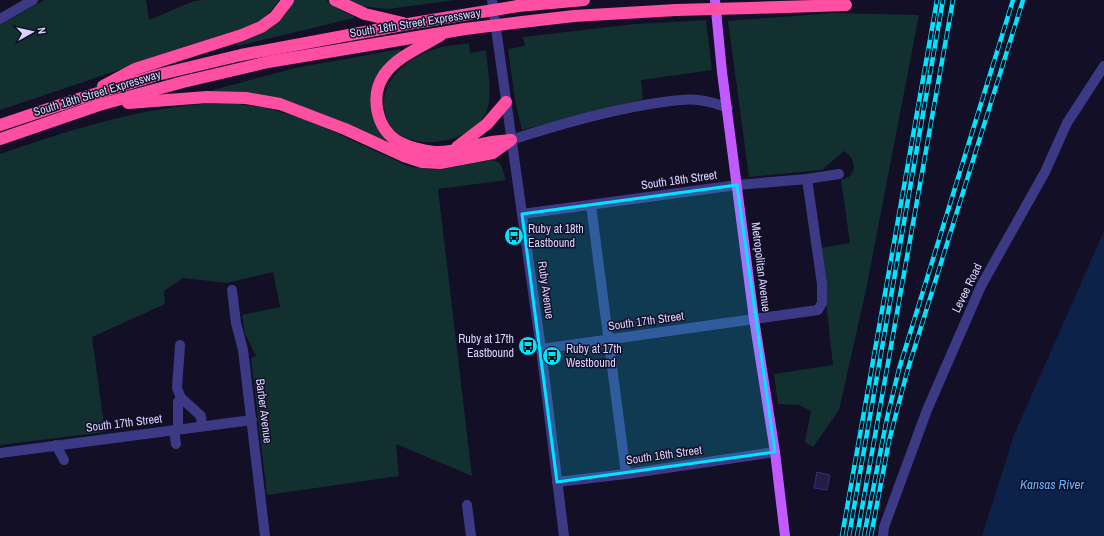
<svg xmlns="http://www.w3.org/2000/svg" width="1104" height="536" viewBox="0 0 1104 536" font-family="'Archivo Narrow',sans-serif">
	<rect width="100%" height="100%" fill="#130f26"/>
	<g fill="#12302f">
		<path d="M44,0H146L149,20L194,1L205,0H279C271,13 261,21 247,27L0,110V25Z"/>
		<path d="M292,0H326L342,11L354,16V18L237,46L235,41Z"/>
		<path d="M349,0H455L388,9L361,6Z"/>
		<path d="M832,13L919,15L866,290L839,410L813,447L805,442L811,411L799,405L778,404L774,374L833,365L820,248L850,243L841,180C844,179 848,178 850,176C858,168 852,155 844,151L822,170L749,177L728,21Z"/>
		<path d="M706,20L712,70L641,80L643,99L522,130L515,100L508,49L525,46L523,37L635,24Z"/>
		<path d="M469,43L470,53L486,50C487,65 493,96 487,110C476,141 421,152 396,132C387,125 385,115 384,105C383,75 415,54 442,47C451,45 460,45 469,43Z"/>
		<path d="M400,49L402,53L378,78L385,139L383,141L296,104L289,102L215,93L213,90L295,68Z"/>
		<path d="M227,103L263,107L301,118L330,130L410,167L439,170L490,160C504,161 501,168 506,180L438,189L472,476L396,444L399,476L267,495L251,358L256,356L245,334L242,315L280,307L273,272L227,283L183,278L164,291L165,304L92,337L105,432L0,445V154C73,129 149,104 227,103Z"/>
	</g>
	<path fill="#0c2248" d="M1104,231V536H982L1014,435Z"/>
	<path fill="#241b47" stroke="#3b2d73" d="M817,472L830,475L827,490L814,488Z"/>
	<g fill="none" stroke-linecap="round" stroke-linejoin="round">
		<g stroke="#3d3a85" stroke-width="10">
			<path d="M492,0L541,349L564,536"/>
			<path d="M0,19L33,0"/>
			<path d="M511,140C557,125 602,112 650,104C666,102 682,98 698,100C709,101 718,104 728,108"/>
			<path d="M591,205L626,474"/>
			<path d="M522,214L737,185L807,179L839,174"/>
			<path d="M232,290L236,323L243,350L265,536"/>
			<path d="M180,345L177,388L181,398L201,416L202,426"/>
			<path d="M541,349L818,310L822,303V284L807,179"/>
			<path d="M178,429V402L181,398"/>
			<path d="M174,430L176,444"/>
			<path d="M56,445L64,460"/>
			<path d="M0,453L252,420"/>
			<path d="M557,482L626,474L775,452"/>
			<path d="M467,505L471,536"/>
			<path d="M883,536L884,527L927,410L981,286L1045,172L1067,123L1104,66"/>
		</g>
		<path stroke="#c25bff" stroke-width="10" d="M715,0L722,72L754,319L775,452L785,536"/>
		<g stroke="#ff4fa3" stroke-width="12">
			<path d="M335,0L365,14L403,23"/>
			<path d="M518,6L584,0"/>
			<path d="M750,8L846,5"/>
			<path d="M522,22L574,16L676,10"/>
			<path d="M441,35C422,47 397,56 384,75C370,96 376,127 397,141C407,147 423,151 435,152C454,153 473,145 492,142C498,141 504,141 510,140"/>
			<path d="M103,86L135,69L242,35L261,27L275,17L288,0"/>
			<path d="M128,103L207,97L246,98L280,104L345,129L404,156L422,162L440,163L493,153L511,140"/>
			<path d="M0,125L75,100L157,75L241,55L408,24L463,15"/>
			<path d="M0,139L99,105L183,82L268,62L465,29"/>
			<path d="M457,147L487,124L506,102"/>
		</g>
		<defs>
			<g id="rail">
				<path d="M842,536L937,0"/>
				<path d="M849,536L943,0"/>
				<path d="M857,536L953,0"/>
				<path d="M864,536L887,418L899,369L1013,0"/>
				<path d="M871,536L889,441L907,372L1023,0"/>
			</g>
		</defs>
		<use href="#rail" stroke="#00e5ff" stroke-width="4.5"/>
		<use href="#rail" stroke="#130f26" stroke-width="3" stroke-dasharray="9" stroke-linecap="butt"/>
		<g stroke="#ff4fa3" stroke-width="12">
			<path d="M676,10L750,8"/>
			<path d="M463,15L518,6"/>
			<path d="M465,29L522,22"/>
		</g>
	</g>
	<path fill="#00e5ff" fill-opacity="0.2" stroke="#00e5ff" stroke-width="3" stroke-linejoin="round" d="M737,185L775,452L557,482L522,214Z"/>
	<defs>
		<symbol id="bus-disc" viewBox="-11 -11 22 22"><circle r="9.5" fill="#00e5ff" stroke="#130f26"/><path d="M-5-6H5V4H4V6H2V4H-2V6H-4V4H-5ZM-3.5-4V0h7V-4ZM-3.5 1.2v1.5H-2V1.2ZM2 1.2v1.5H3.5V1.2Z" fill="#111"/></symbol>
	</defs>
	<g fill-rule="evenodd">
		<use href="#bus-disc" x="503" y="225" width="22" height="22"/>
		<use href="#bus-disc" x="517" y="335" width="22" height="22"/>
		<use href="#bus-disc" x="541" y="345" width="22" height="22"/>
	</g>
	<g text-anchor="middle" stroke-width="3" stroke-linejoin="round" paint-order="stroke">
		<g font-size="12" fill="#d9d4ff" stroke="#130f26">
			<text transform="translate(415 23) rotate(-9)" y="4">South 18th Street Expressway</text>
			<text transform="translate(97 93) rotate(-17)" y="4">South 18th Street Expressway</text>
			<text transform="translate(679 180) rotate(-8)" y="4">South 18th Street</text>
			<text transform="translate(761 267) rotate(83)" y="4">Metropolitan Avenue</text>
			<text transform="translate(967 288) rotate(-64)" y="4">Levee Road</text>
			<text transform="translate(546 290) rotate(82)" y="4">Ruby Avenue</text>
			<text transform="translate(646 321) rotate(-8)" y="4">South 17th Street</text>
			<text transform="translate(264 411) rotate(83)" y="4">Barber Avenue</text>
			<text transform="translate(124 423) rotate(-7)" y="4">South 17th Street</text>
			<text transform="translate(664 455) rotate(-8)" y="4">South 16th Street</text>
		</g>
		<g font-size="12" fill="#d9d4ff" stroke="#130f26" text-anchor="start">
			<text x="528" y="233">Ruby at 18th<tspan x="528" dy="14">Eastbound</tspan></text>
			<text x="514" y="343" text-anchor="end">Ruby at 17th<tspan x="514" dy="14">Eastbound</tspan></text>
			<text x="566" y="353">Ruby at 17th<tspan x="566" dy="14">Westbound</tspan></text>
		</g>
		<g font-size="13" font-style="italic" fill="#62b6ff" stroke="#130f26">
			<text x="1052" y="489">Kansas River</text>
		</g>
	</g>
	<g transform="translate(32 32) rotate(82)" stroke="#130f26" stroke-width="3" paint-order="stroke">
	<path d="M0-3L7 15L0 10L-7 15Z" fill="#d9d4ff"/>
	<text y="-6" font-size="11" font-weight="bold" text-anchor="middle" fill="#d9d4ff">N</text>
	</g>
</svg>
